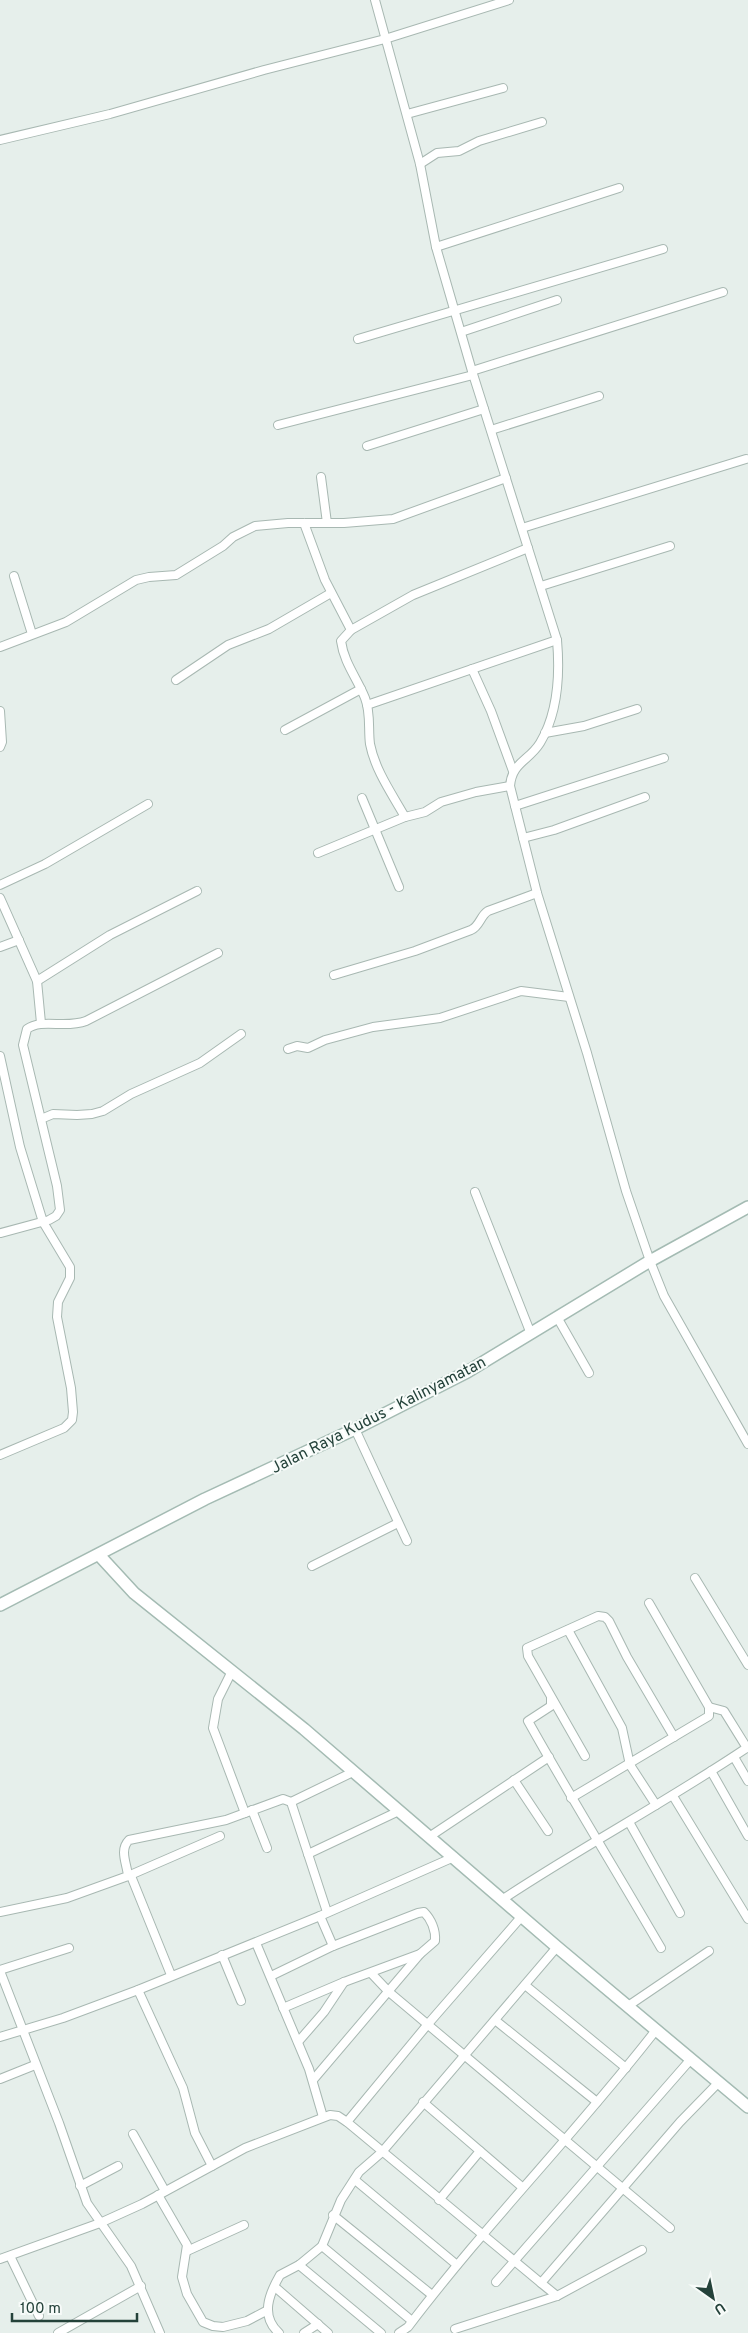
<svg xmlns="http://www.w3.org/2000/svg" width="748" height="2333" viewBox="0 0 748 2333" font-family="Overpass,sans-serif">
	<rect width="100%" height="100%" fill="#e6efeb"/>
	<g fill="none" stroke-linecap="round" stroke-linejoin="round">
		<defs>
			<g id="street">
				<path d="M375,0L420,164L436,247L472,371L557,640C560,674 558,713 540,743C529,761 512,762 510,786L537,893L587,1053L626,1191L650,1261L664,1296L748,1444"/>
				<path d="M407,114L503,88"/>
				<path d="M0,140L110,114L264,70L385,39L509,0"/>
				<path d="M420,164L437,153L459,151L479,141L542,122"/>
				<path d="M436,247L619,188"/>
				<path d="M461,332L557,300"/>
				<path d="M358,339L663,249"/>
				<path d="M472,371L723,292"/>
				<path d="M278,425L473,375"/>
				<path d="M491,430L599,396"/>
				<path d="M367,446L484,409"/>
				<path d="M321,477L327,523"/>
				<path d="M304,523L325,580L351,630L413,595L528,548"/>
				<path d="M522,528L746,459"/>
				<path d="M14,576L32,634"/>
				<path d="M541,586L670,546"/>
				<path d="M351,630L341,641C344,663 357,678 365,698C371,713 368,729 370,744C375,770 392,794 405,817L425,812L441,802L476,792L510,786"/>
				<path d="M0,647L66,622L136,580L149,577L176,575L223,546L233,537L255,526L288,523H344L393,519L506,478"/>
				<path d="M472,669L491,711L513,771"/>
				<path d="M176,680L228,645L269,629L331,593"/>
				<path d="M367,705L557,640"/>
				<path d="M0,711L2,742L0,747"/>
				<path d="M285,730L361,689"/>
				<path d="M545,733L584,726L637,709"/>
				<path d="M362,798L399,887"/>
				<path d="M515,806L664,758"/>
				<path d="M523,838L554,830L645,797"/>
				<path d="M318,853L405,817"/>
				<path d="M0,885L45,864L148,804"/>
				<path d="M0,898L37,981L41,1023"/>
				<path d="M0,947L19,940"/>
				<path d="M334,975L415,951L471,930C480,926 480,916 488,911L537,893"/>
				<path d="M37,981L110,935L197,891"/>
				<path d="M288,1049L297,1046L308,1048L325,1040L373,1027L440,1018L521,991L569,997"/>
				<path d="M0,1056L20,1147L43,1222L70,1267V1278L58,1302L57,1317L71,1388L73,1412L72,1420L64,1428L0,1455"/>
				<path d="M41,1119L53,1114L77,1115L92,1114L103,1111L131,1094L200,1063L241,1034"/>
				<path d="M475,1192L531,1334"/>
				<path d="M1,1233L49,1220L56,1216L60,1210L57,1186L23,1045L27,1029C42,1018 65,1029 86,1021L218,953"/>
				<path d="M557,1317L589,1373"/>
				<path d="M355,1429L407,1541"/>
				<path d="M312,1566L398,1523"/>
				<path d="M695,1578L748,1665"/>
				<path d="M568,1630L622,1728L630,1765L656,1805"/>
				<path d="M551,1698V1706L528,1721C571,1798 617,1872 661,1948"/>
				<path d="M709,1707L724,1711L747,1748"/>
				<path d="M585,1756L528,1656L527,1648L598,1616L605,1617L609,1621L627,1657L674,1737"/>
				<path d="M734,1757L748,1781"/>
				<path d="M711,1771L748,1836"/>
				<path d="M514,1780L548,1831"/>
				<path d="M673,1796L748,1919"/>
				<path d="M571,1798L709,1716V1707L649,1603"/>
				<path d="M291,1802L353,1772"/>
				<path d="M252,1810L267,1848"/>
				<path d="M245,1813L283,1799L291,1802L327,1912"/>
				<path d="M629,1822L680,1913"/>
				<path d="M429,1837L549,1757"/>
				<path d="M308,1854L399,1811"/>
				<path d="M128,1876L220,1836"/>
				<path d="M131,1876L171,1975"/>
				<path d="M503,1899C583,1846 668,1801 748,1747"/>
				<path d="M0,1912L67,1898L128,1876C127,1864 119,1850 129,1840L226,1820L245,1813L213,1728L218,1699L232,1671"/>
				<path d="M320,1916L333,1946"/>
				<path d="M256,1943L309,2069L323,2117"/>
				<path d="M222,1955L241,2001"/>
				<path d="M0,1970L69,1948"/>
				<path d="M0,1971L59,2123L87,2203L131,2266L160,2333"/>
				<path d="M371,1973L389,1992L670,2228"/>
				<path d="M271,1976L333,1946L418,1913L424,1912C431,1919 436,1930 435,1941L420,1954L344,1982L283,2008"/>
				<path d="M525,1985L626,2068"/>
				<path d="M138,1990L183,2088L195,2133L212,2166"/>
				<path d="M628,2006L709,1951"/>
				<path d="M495,2020L597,2102"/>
				<path d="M0,2037L63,2018L138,1990L320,1916L454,1857"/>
				<path d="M298,2042L324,2012L344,1982"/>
				<path d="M0,2079L35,2065"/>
				<path d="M313,2080L420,1954"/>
				<path d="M423,2102L522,2187"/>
				<path d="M347,2122L428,2024L522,1916"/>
				<path d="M133,2134L165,2191"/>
				<path d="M355,2180L457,2265"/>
				<path d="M80,2186L118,2166"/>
				<path d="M158,2195L187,2245L182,2277L187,2294L203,2322L213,2326L223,2327L247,2321L266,2311"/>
				<path d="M439,2200L480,2151"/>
				<path d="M333,2215L432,2295"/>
				<path d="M322,2246L412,2321"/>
				<path d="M187,2251L244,2225"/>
				<path d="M10,2256L39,2316"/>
				<path d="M0,2259L100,2223L142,2204L245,2148L330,2115L338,2116L347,2122L541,2283L680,2122L719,2082"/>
				<path d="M299,2265L381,2333"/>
				<path d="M496,2282L691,2059"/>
				<path d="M541,2283L557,2296"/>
				<path d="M275,2287L328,2333"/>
				<path d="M455,2329L557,2296L642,2250"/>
				<path d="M58,2333L141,2286"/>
				<path d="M279,2333C260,2316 269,2294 280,2275L299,2265L322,2246L341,2200L359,2172L382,2152L557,1947"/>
				<path d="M304,2333L318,2324"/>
				<path d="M399,2333L408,2327C486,2224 577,2132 656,2030"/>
			</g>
			<g id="secondary">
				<path d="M99,1555L134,1593L304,1729L557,1947L748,2107"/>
				<path d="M0,1605L205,1499L355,1429L467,1372L650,1261L748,1207"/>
			</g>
		</defs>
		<use href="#street" stroke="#a8b8b2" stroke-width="10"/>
		<use href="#secondary" stroke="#a4bbb3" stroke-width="14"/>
		<use href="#street" stroke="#fff" stroke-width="8"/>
		<use href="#secondary" stroke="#fff" stroke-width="11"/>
	</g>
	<g text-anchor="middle" stroke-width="4" stroke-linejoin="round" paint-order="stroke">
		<g font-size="16" fill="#24423a" stroke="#f7fbf9">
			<text transform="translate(378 1414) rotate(-27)" y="6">Jalan Raya Kudus - Kalinyamatan</text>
		</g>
	</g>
	<g transform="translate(713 2298) rotate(147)" stroke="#f7fbf9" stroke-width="4" paint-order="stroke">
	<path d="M0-4L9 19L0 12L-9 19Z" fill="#24423a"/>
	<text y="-8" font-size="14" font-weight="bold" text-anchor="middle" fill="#24423a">U</text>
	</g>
	<path d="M12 2313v8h125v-8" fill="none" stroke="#24423a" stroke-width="2.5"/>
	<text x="20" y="2313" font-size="15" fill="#24423a" stroke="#f7fbf9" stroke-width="4" paint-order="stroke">100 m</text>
</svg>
